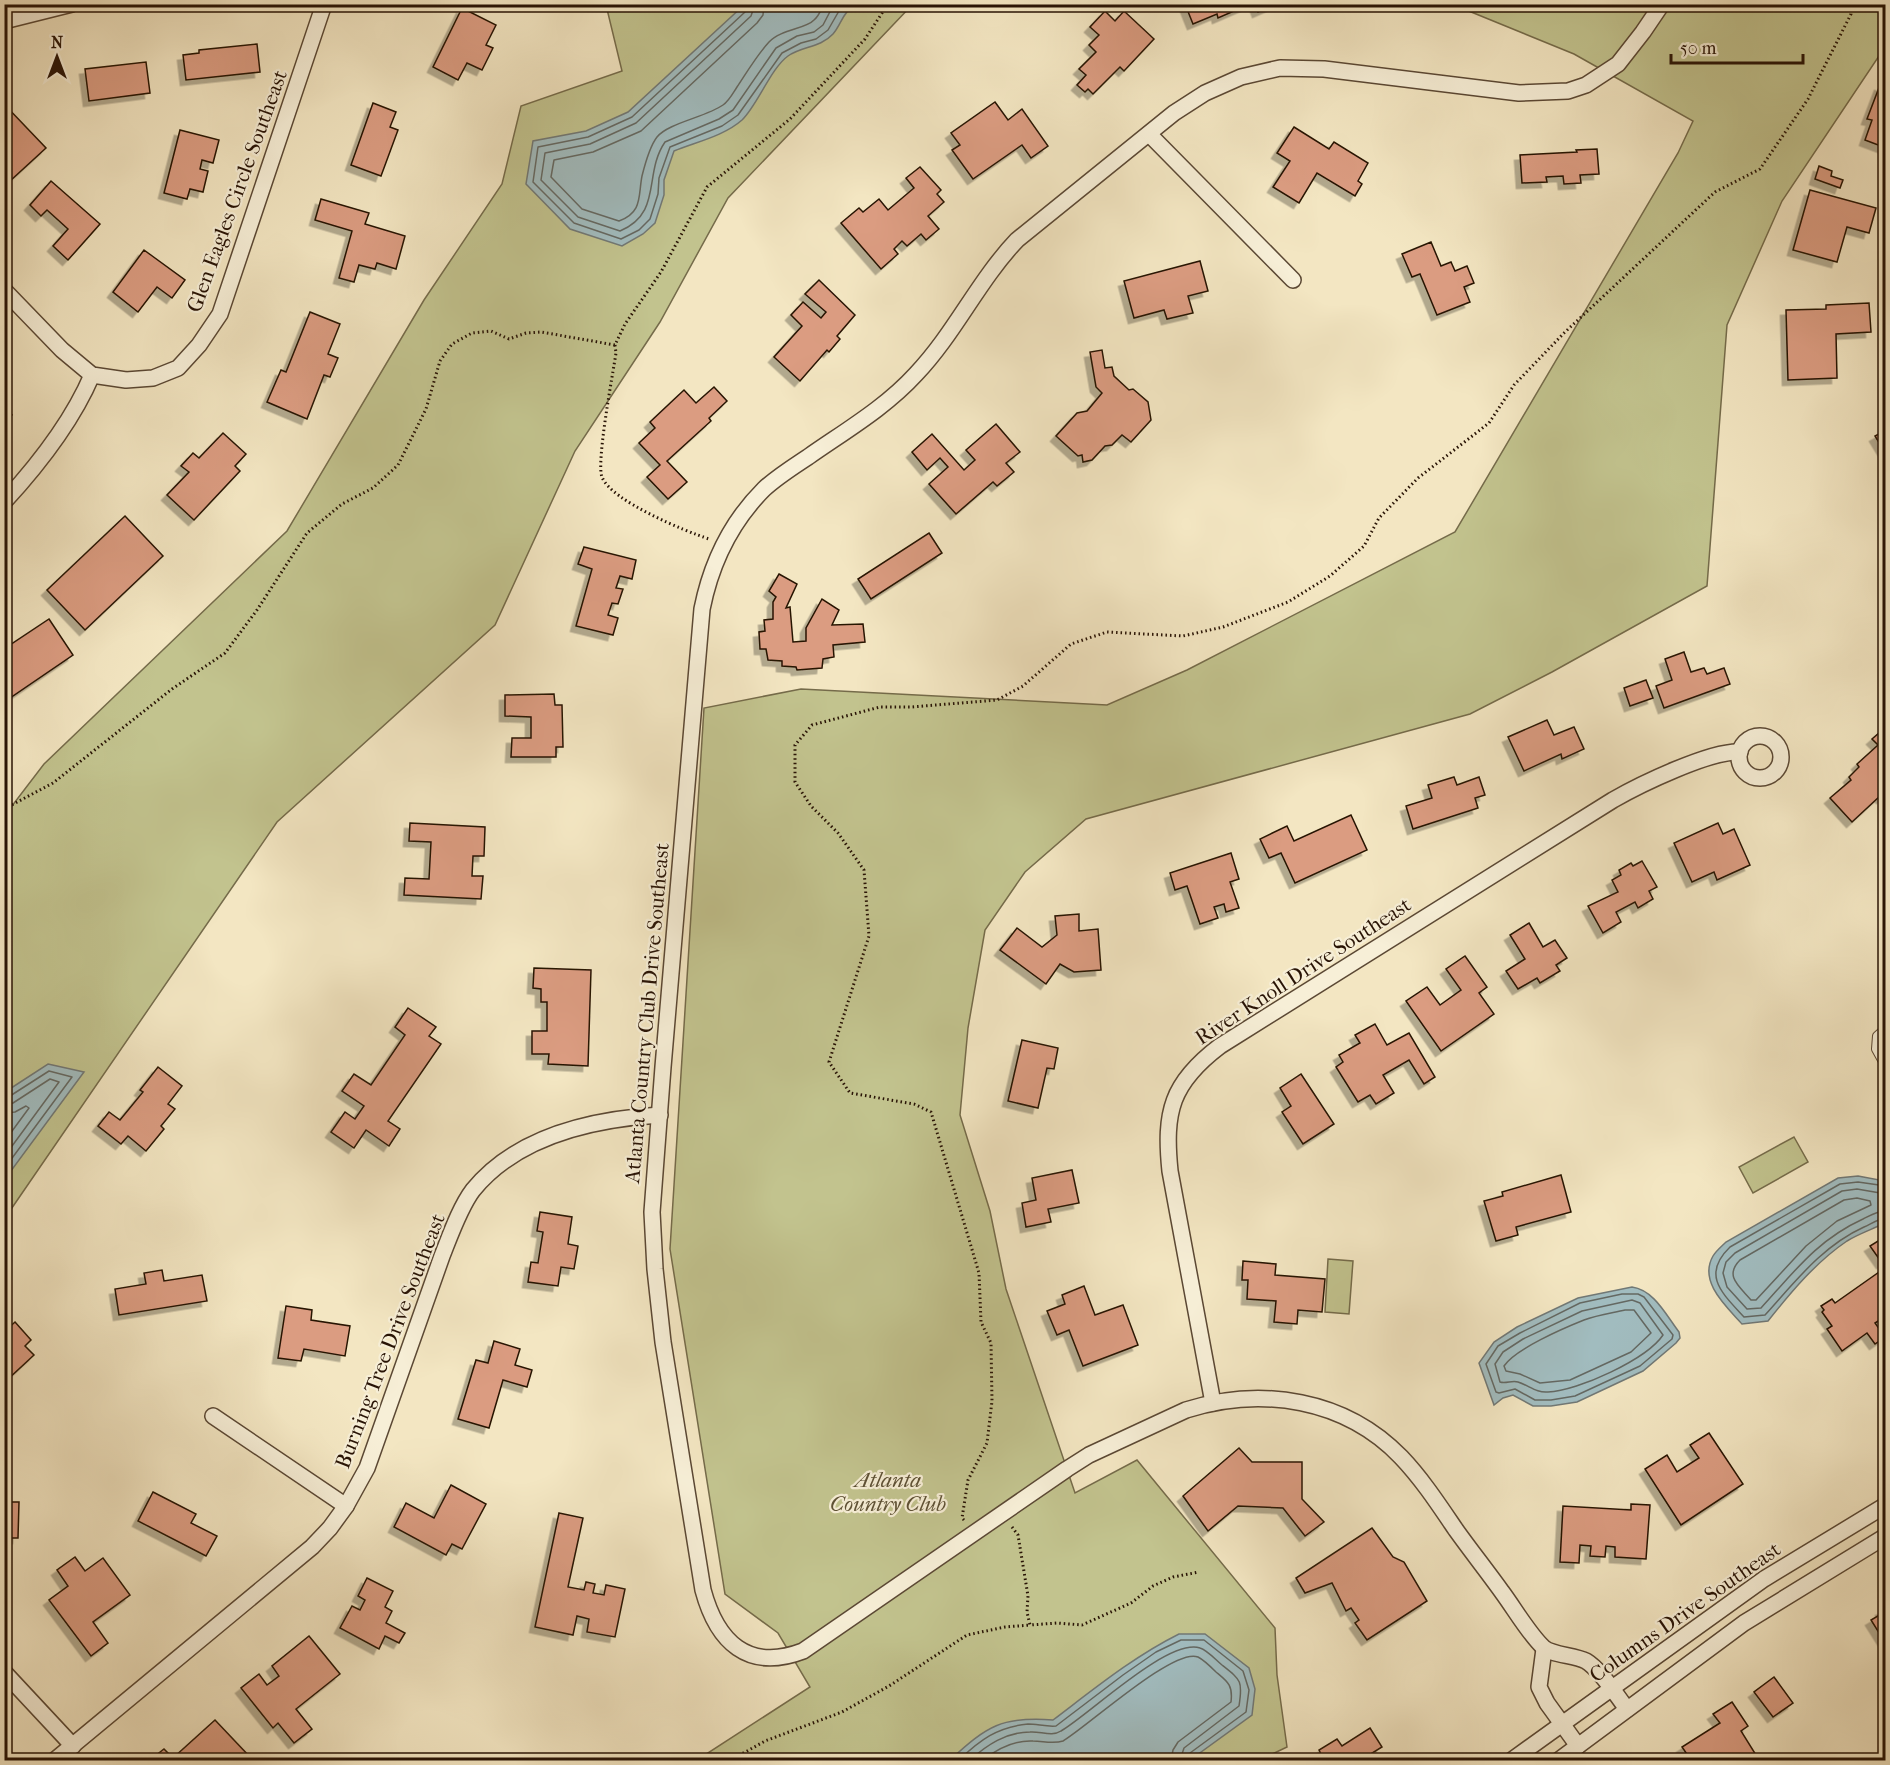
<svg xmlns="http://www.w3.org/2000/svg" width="1890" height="1765" viewBox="0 0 1890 1765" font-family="'IM FELL French Canon',serif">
	<defs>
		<filter id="shadow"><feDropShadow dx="-5.5" dy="5.5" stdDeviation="0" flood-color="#0004"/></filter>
	</defs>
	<rect width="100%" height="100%" fill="#f3e6c2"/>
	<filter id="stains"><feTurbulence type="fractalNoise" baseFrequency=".00333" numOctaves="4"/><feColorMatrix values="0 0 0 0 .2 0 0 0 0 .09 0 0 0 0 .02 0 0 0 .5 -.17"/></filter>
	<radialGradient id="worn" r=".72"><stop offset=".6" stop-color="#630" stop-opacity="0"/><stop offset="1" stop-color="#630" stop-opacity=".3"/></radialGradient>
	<g fill="#c2c38e" stroke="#756b4a" stroke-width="1.5">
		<path d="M606,5H912L728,198L660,322L575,451L495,625L277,822L5,1218V815L44,764L287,531L424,300L502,184L521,106L622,71Z"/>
		<path d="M1454,5H1885V47L1782,201L1727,325L1707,586L1552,672L1470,714L1086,819L1025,872L985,930L968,1028L960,1115L990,1211L1006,1289L1075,1493L1137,1460L1275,1628L1277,1675L1287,1747L1260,1760H697L810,1687L778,1633L725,1594L670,1249L704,708L801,689L1107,705L1187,670L1455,532L1678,153L1693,121L1574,54Z"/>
		<path d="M1794,1137L1808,1162L1753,1193L1739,1167Z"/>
		<path d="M1328,1259L1353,1261L1349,1314L1325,1312Z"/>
	</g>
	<g fill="#a1bcbf" stroke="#717875" stroke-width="1.5">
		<path d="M744,5H854C843,12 841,25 833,34C820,48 802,46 788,56C771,68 757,106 742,120C724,136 696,142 674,151L664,180V195L655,223L643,234L622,246L570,229L526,184L533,141L586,131L628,112Z"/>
		<path d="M48,1064L84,1072L5,1179V1092Z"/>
		<path d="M1858,1176L1885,1181V1223C1873,1229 1858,1234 1847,1241C1816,1262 1791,1292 1768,1321L1742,1324C1727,1307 1698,1282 1713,1256C1716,1251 1722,1246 1726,1242L1838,1178Z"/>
		<path d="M1632,1287C1654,1290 1666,1315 1679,1332L1680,1338L1676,1343L1643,1371L1577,1402L1551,1406H1533L1513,1395L1503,1398L1494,1405L1479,1363L1494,1342L1517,1327L1578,1298Z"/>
		<path d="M1179,1634H1205L1249,1668L1255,1689L1252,1715L1190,1760H950C987,1726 1002,1716 1053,1720C1094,1689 1133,1657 1179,1634Z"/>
	</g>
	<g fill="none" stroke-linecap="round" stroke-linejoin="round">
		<g stroke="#646862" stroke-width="1.5">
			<path d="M747,4L745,12L632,117L588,137L538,147L533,182L574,223L621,239L639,230L650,219L658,194L659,178L670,147L722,126L738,115L782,53L801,43L816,39L828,30L843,4"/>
			<path d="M755,4L751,16L636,123L590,144L545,153L541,180L578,217L620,231C663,213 643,174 665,142L719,119L733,110L776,48L797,36L814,32L823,25L834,4"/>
			<path d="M764,4L763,15L757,23L641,131L593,152L554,160L551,177L582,209L619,221C643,212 638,196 642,176C645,164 650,146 657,137C668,123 706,117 723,105C729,101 733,93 737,87C747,72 757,55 769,42C781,29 806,29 814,20C819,16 821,10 824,4"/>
			<path d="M4,1097L10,1096L49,1071L72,1077L4,1169"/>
			<path d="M4,1104L13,1103L50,1079L59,1082L4,1157"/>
			<path d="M4,1113L15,1112L26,1106L29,1108L4,1142"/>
			<path d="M1886,1186L1858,1182L1840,1184L1730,1247C1701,1275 1722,1293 1744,1317L1765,1315C1795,1282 1822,1246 1864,1227C1871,1224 1878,1219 1886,1218"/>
			<path d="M1886,1194L1857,1189L1842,1191L1735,1253L1726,1262L1723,1273L1727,1287L1747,1309L1761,1308C1794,1272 1817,1240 1863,1219C1871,1215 1877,1211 1886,1211"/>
			<path d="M1857,1198L1870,1201L1871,1205L1837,1221L1806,1246L1756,1300H1751C1739,1286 1724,1276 1740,1260L1844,1200Z"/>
			<path d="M1622,1294H1638L1644,1297L1673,1335L1672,1339L1640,1366L1575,1396L1551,1400H1535L1515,1389L1499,1393L1496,1392L1486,1364L1498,1346L1520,1333L1580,1303Z"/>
			<path d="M1632,1300L1640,1303L1663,1335C1647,1359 1578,1391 1548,1392C1536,1393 1530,1386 1518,1382C1512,1380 1506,1384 1500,1382L1495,1364L1503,1352L1523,1339L1582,1311Z"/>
			<path d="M1625,1310H1634L1651,1333L1631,1352L1570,1380L1540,1383L1520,1374L1506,1371L1504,1366C1515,1349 1564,1328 1584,1320C1597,1315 1612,1313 1625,1310Z"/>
			<path d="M959,1760C980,1740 997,1727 1028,1724C1037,1724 1047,1727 1056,1726L1123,1675L1156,1652L1181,1640H1204L1243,1671L1249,1690L1246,1712L1190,1753L1187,1760"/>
			<path d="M970,1760C987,1745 1006,1732 1030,1732C1040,1731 1052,1737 1061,1731C1090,1714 1168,1638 1200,1648C1207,1650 1216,1660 1222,1665C1241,1680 1243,1681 1239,1706L1184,1748L1180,1760"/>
			<path d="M983,1760C997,1749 1014,1740 1033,1741C1043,1741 1053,1744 1063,1741C1087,1727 1174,1647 1198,1657C1204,1660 1211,1667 1216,1672C1228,1682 1233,1685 1231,1702L1178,1742L1173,1750L1171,1760"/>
		</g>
	</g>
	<g fill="#db9c81" stroke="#281305" stroke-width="1.5" filter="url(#shadow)">
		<path d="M1185,4H1250L1218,18L1217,14L1193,24Z"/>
		<path d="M1255,4H1276L1258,12Z"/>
		<path d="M462,8L496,25L486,45L493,48L482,70L467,63L458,80L433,67Z"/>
		<path d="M1105,11L1115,21L1124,11L1154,39L1124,71L1120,67L1093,94L1088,89L1085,92L1077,85L1086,75L1079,69L1096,52L1089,45L1099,35L1090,27Z"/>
		<path d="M257,44L260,72L186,80L183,55L199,53V50Z"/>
		<path d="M146,62L150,93L89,101L85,69Z"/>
		<path d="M1880,85L1886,87V148L1865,140L1872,120L1867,119Z"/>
		<path d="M995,102L1008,120L1022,109L1048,146L1031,158L1022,145L973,179L952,150L960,145L951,133Z"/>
		<path d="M373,103L396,112L390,127L398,130L381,176L351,165Z"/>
		<path d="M4,104L46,148L10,181L4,175V167L8,164L4,161Z"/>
		<path d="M1294,127L1329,149L1334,142L1368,163L1358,181L1362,184L1355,196L1317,173L1299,203L1273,187L1290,161L1277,153Z"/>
		<path d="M180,130L219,140L213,163L202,160L200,169L208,171L203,192L190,189L187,199L164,193Z"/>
		<path d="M1597,149L1599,174L1580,175L1581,183L1564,184L1563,176L1546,177L1547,182L1522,183L1520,155L1577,152L1576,150Z"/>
		<path d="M1819,166L1832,171L1831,176L1843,180L1840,188L1815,179Z"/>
		<path d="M920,167L941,190L937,194L944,202L928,216L939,229L926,240L921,234L907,246L902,241L894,249L898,254L881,269L841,223L859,208L863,212L879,199L888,210L914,188L906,178Z"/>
		<path d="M51,181L100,224L68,260L53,246L68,229L47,210L41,216L30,205Z"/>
		<path d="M1810,190L1876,208L1869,233L1847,227L1837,262L1793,250Z"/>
		<path d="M321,199L369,213L365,224L405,236L396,269L377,263L375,269L359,265L354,282L339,278L352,231L315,220Z"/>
		<path d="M1431,242L1441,266L1451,262L1455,271L1467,266L1474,283L1464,287L1470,302L1437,315L1420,274L1412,277L1402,254Z"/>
		<path d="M144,250L185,280L172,298L157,287L138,312L113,292Z"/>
		<path d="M1200,261L1208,291L1188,296L1193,313L1167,319L1164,310L1134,318L1124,281Z"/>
		<path d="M819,280L855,315L837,336L840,339L829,352L827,350L800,381L774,357L802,326L791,315L803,302L821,318L826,312L805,294Z"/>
		<path d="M1869,303L1871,332L1836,334L1837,378L1788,380L1786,310L1826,309V305Z"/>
		<path d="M310,312L340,324L328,354L338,358L330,377L324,375L307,419L267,402L281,370L286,372Z"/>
		<path d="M1102,350L1105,368L1112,367L1114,376L1129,390L1133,389L1148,402L1151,420L1131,442L1122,435L1112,445L1105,446L1092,460L1083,462L1082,455L1078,456L1056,436L1077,413L1087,411L1102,393L1096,387L1090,352Z"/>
		<path d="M714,387L727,401L709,418L711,421L667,461L687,482L668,499L647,477L660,465L639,443L655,428L650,422L684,390L696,403Z"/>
		<path d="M4,406L12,415L4,421Z"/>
		<path d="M996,424L1020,452L1006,463L1014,472L997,486L993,482L956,514L929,484L948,467L940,458L927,470L912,452L932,434L964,470L975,460L966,450Z"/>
		<path d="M1886,430V454L1875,436Z"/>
		<path d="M223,433L246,454L235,466L240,471L194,520L167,495L189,472L181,466L193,453L199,458Z"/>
		<path d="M125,516L163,556L85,630L47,590Z"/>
		<path d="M929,533L942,553L871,599L858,579Z"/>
		<path d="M584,547L636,560L632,579L620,576L616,588L623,589L618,604L612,603L608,615L618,618L613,635L576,626L592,569L578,564Z"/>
		<path d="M779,574L797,584L786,608L790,607L793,642L806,641V628L822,599L839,610L832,625L863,624L865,642L833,645L834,657L823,659L822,668L797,670L796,667L782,666V661L768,660L766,649H760L759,632L765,631L764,620L773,619V602L776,597L769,591Z"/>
		<path d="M49,619L73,655L7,700L4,697V649Z"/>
		<path d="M1684,652L1691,672L1704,668L1707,674L1724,668L1730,684L1664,708L1656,686L1672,680L1665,659Z"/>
		<path d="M1646,680L1653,698L1630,706L1624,688Z"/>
		<path d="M554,694L555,705H562L563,747H556V757H511L512,738H531V717L505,716V695Z"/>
		<path d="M1547,720L1554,735L1574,727L1584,749L1562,759L1561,754L1524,771L1508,737Z"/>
		<path d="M1886,727V795L1882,798L1880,796L1852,822L1830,798L1851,780L1849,777L1859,767L1857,764L1878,745L1872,739Z"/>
		<path d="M1454,777L1457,785L1479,777L1485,795L1475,798L1478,808L1413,829L1406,806L1432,798L1428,785Z"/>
		<path d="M1351,815L1367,850L1295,883L1281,853L1269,858L1260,839L1287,826L1294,841Z"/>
		<path d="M410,823L485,827L484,856H473L472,876H483L481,899L404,895L405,878L429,879L431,842L409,841Z"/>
		<path d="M1718,823L1723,834L1734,829L1750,865L1717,880L1714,872L1692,882L1674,843Z"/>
		<path d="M1231,853L1239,879L1230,882L1239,908L1226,912L1224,904L1214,907L1218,918L1200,924L1187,886L1175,890L1170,873Z"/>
		<path d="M1642,861L1657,887L1649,891L1653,899L1638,908L1635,902L1616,912L1621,922L1603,933L1588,906L1618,892L1612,880L1621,875L1619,870L1631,863L1633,866Z"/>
		<path d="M1079,914V931L1098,929L1101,970L1074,972L1060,964L1046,984L1000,950L1017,928L1042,947L1057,935L1055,916Z"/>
		<path d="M1529,923L1543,947L1555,940L1567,958L1556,965L1560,971L1540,983L1537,978L1518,989L1506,971L1525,959L1510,935Z"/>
		<path d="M1465,956L1487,987L1479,993L1494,1014L1441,1051L1406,1001L1427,987L1440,1005L1461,990L1446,969Z"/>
		<path d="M534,968L591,970L588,1066L548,1064L549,1054H532V1031H547V1002H541V989L533,988Z"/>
		<path d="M408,1008L436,1027L429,1036L441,1044L388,1121L400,1129L389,1146L366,1130L354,1148L331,1132L345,1112L355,1119L364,1106L342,1091L354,1074L371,1085L405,1035L395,1027Z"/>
		<path d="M1375,1024L1387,1045L1409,1033L1435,1077L1424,1084L1409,1060L1383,1075L1394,1093L1376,1104L1370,1095L1358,1102L1336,1067L1343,1062L1339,1055L1360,1043L1355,1035Z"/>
		<path d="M1022,1040L1058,1048L1054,1069L1047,1068L1038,1108L1008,1101Z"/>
		<path d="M158,1067L182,1086L168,1104L175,1109L161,1126L164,1129L146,1151L128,1136L121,1144L98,1126L109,1112L120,1120L143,1092L140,1090Z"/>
		<path d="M1301,1074L1334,1124L1303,1144L1282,1112L1291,1106L1280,1088Z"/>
		<path d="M1072,1170L1079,1203L1048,1209L1051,1222L1026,1227L1022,1203L1036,1200L1032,1178Z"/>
		<path d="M1561,1175L1571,1212L1516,1227L1518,1235L1496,1241L1484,1201L1503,1196L1502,1192Z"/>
		<path d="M540,1212L572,1217L568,1244L578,1246L574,1269L561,1267L558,1286L528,1282L531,1262L538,1263L543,1232L537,1231Z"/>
		<path d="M1886,1236V1261L1882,1263L1870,1246Z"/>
		<path d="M1243,1261L1276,1264L1275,1275L1325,1279L1322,1312L1298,1310L1297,1324L1274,1322L1276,1301L1247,1299L1248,1280H1242Z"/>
		<path d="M162,1270L164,1281L202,1275L207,1301L119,1315L115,1289L146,1284L144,1273Z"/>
		<path d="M1882,1270L1886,1275V1316L1875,1323L1885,1337L1875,1344L1867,1333L1842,1351L1827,1329L1832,1326L1822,1312L1824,1310L1821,1306L1832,1299L1835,1303Z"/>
		<path d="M1084,1286L1095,1315L1123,1305L1138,1345L1083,1366L1069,1330L1057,1335L1047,1311L1065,1304L1062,1295Z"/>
		<path d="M286,1306L312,1310L311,1320L350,1326L345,1356L304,1349L301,1361L278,1358Z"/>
		<path d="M15,1322L31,1340L25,1346L34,1355L7,1380L4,1378V1332Z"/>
		<path d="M494,1341L520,1349L515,1365L532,1370L527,1387L503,1380L489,1428L458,1419L476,1360L488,1363Z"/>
		<path d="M1709,1433L1743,1484L1681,1525L1645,1469L1667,1455L1677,1472L1699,1458L1690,1445Z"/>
		<path d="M1239,1448L1252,1462H1302V1499L1324,1522L1305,1536L1283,1508L1238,1506L1208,1531L1183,1496Z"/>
		<path d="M451,1485L486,1504L462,1549L452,1544L446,1555L394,1527L406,1503L434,1518Z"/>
		<path d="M153,1492L196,1514L191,1523L217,1536L206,1556L138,1521Z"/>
		<path d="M4,1502H19L18,1538H4Z"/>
		<path d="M1631,1504L1650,1505L1646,1559L1615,1557V1547L1606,1546L1605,1557L1590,1556L1591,1546L1580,1545L1579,1563L1560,1562L1563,1506L1631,1510Z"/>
		<path d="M559,1513L583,1518L568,1587L584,1590L586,1582L595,1584L593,1593L604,1595L606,1585L625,1589L615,1637L587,1632L589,1619L577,1616L573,1635L535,1627Z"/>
		<path d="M1372,1528L1393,1557L1404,1562L1427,1601L1367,1640L1355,1623L1359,1620L1351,1608L1346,1611L1332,1583L1305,1593L1296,1578Z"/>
		<path d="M75,1557L85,1571L103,1558L130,1595L93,1622L108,1643L91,1656L49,1600L68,1586L57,1570Z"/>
		<path d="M367,1578L393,1591L385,1607L392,1611L386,1623L405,1633L399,1643L385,1636L379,1649L340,1628L352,1606L360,1610L365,1600L358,1596Z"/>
		<path d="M1886,1608V1644L1871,1620L1883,1613L1881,1610Z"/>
		<path d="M309,1636L340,1674L296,1709L312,1729L294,1743L278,1723L273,1728L241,1688L259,1674L267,1685L279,1676L272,1666Z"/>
		<path d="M1774,1677L1793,1703L1773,1717L1754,1692Z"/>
		<path d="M1732,1702L1748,1726L1741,1731L1756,1755L1747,1760H1691L1682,1747L1720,1723L1713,1714Z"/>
		<path d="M215,1720L250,1757L246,1760H150L164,1749L173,1758Z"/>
		<path d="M1370,1728L1382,1747L1361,1760H1312L1321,1754L1319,1750L1337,1739L1342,1746Z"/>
	</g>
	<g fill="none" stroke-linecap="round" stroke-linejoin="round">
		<defs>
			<path id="lane" d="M1886,1028L1877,1036L1876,1049L1886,1067"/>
			<g id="street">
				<path d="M4,21L72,4"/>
				<path d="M1149,134L1293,280"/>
				<path d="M4,290L62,350L92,375L126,380L153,378L178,368L199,345L220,314L324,4"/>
				<path d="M4,502C39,464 72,422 92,375"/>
				<circle cx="1760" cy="757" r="21"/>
				<path d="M1213,1403L1170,1171C1164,1112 1171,1083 1220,1046L1613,800C1639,785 1711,750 1740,752"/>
				<path d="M213,1416L346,1506"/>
				<path d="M1544,1649L1539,1687L1547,1703L1578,1746"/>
				<path d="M4,1672L73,1746"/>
				<path d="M1627,1709C1616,1695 1601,1670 1586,1661C1574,1655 1551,1655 1543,1647C1529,1634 1514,1608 1502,1592C1487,1571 1471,1551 1456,1530C1439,1505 1422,1479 1401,1457C1345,1399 1262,1386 1186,1410L1089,1455L1067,1469L803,1651C748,1672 717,1642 703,1590L663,1342L655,1269L652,1212L663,1067L702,609C711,564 731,522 764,489C777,477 793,467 808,457C845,431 885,408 916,374C955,333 978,281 1017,240L1174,113L1205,93L1241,77L1280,68L1324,69L1519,93L1568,91L1586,85L1618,64L1643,32L1662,4"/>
				<path d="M55,1760L312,1547L330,1528L346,1506L367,1468L442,1256C450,1236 460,1207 473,1190C517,1136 594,1119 660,1115"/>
				<path d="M1512,1760L1764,1579L1886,1505"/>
				<path d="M1559,1760L1744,1623L1886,1536"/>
			</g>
		</defs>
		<use href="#lane" stroke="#5b4834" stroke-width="10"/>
		<use href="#street" stroke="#5b4834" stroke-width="18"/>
		<g stroke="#281305" stroke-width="3" stroke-dasharray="1.5 3" stroke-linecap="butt">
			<path d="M615,345L616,353C613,373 596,463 602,477C611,501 685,531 709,539"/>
			<path d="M4,809L53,783L172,689L225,653L257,610L307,533L342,504L373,488L398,465L426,409L440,361L452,344L472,333L491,331L509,339L526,333L541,332L615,345L625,324L661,272L707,187L790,119L865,39L888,4"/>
			<path d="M964,1520L962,1518L968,1480L987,1443L992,1401L991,1343L981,1322L979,1273L931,1112L914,1104L850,1093L829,1062L869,936L864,870L838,833L811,806L795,782V745L812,725L880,707H912L997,700L1023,686L1071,644L1107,632L1183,636L1223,627L1288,602L1330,576L1364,546L1379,518L1418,478L1489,423L1514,385L1564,333L1715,192L1760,169L1808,99L1851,14V4"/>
			<path d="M1012,1527L1018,1535L1028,1596L1027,1612L1030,1625L1057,1623L1082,1625L1131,1603L1153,1586L1173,1577L1199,1572"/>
			<path d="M731,1760L765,1741L842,1712L889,1686L967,1635L1005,1627L1030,1625"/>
		</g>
		<use href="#lane" stroke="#f7efd7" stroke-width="8"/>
		<use href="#street" stroke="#f7efd7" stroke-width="15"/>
	</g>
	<g text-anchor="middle" stroke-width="4.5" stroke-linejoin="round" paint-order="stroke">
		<g font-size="21" fill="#281305" stroke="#f7efd7">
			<text transform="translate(237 191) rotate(-70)" y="7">Glen Eagles Circle Southeast</text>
			<text transform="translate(1303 971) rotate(-33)" y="7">River Knoll Drive Southeast</text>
			<text transform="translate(647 1013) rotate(-85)" y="7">Atlanta Country Club Drive Southeast</text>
			<text transform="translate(390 1341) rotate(-69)" y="7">Burning Tree Drive Southeast</text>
			<text transform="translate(1685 1612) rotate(-35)" y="7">Columns Drive Southeast</text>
		</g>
		<g font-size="21" font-style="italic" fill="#5e5135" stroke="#f7efd7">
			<text x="888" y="1487">Atlanta<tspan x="888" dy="24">Country Club</tspan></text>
		</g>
	</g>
	<rect width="1890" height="1765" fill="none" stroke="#f3e6c2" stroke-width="24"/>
	<rect x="6" y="6" width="1878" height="1753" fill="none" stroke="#281305" stroke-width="3"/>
	<rect x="12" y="12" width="1866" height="1741" fill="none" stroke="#281305" stroke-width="1.5"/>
	<g transform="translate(57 57)" stroke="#f7efd7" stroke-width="4.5" paint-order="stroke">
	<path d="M0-4.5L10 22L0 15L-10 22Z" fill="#281305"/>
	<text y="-9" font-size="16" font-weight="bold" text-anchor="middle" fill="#281305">N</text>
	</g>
	<path d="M1671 54v9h132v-9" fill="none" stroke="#281305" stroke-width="3"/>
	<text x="1680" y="54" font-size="18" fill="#281305" stroke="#f7efd7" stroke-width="4.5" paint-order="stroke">50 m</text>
	<rect width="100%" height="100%" filter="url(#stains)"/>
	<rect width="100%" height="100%" fill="url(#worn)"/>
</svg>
